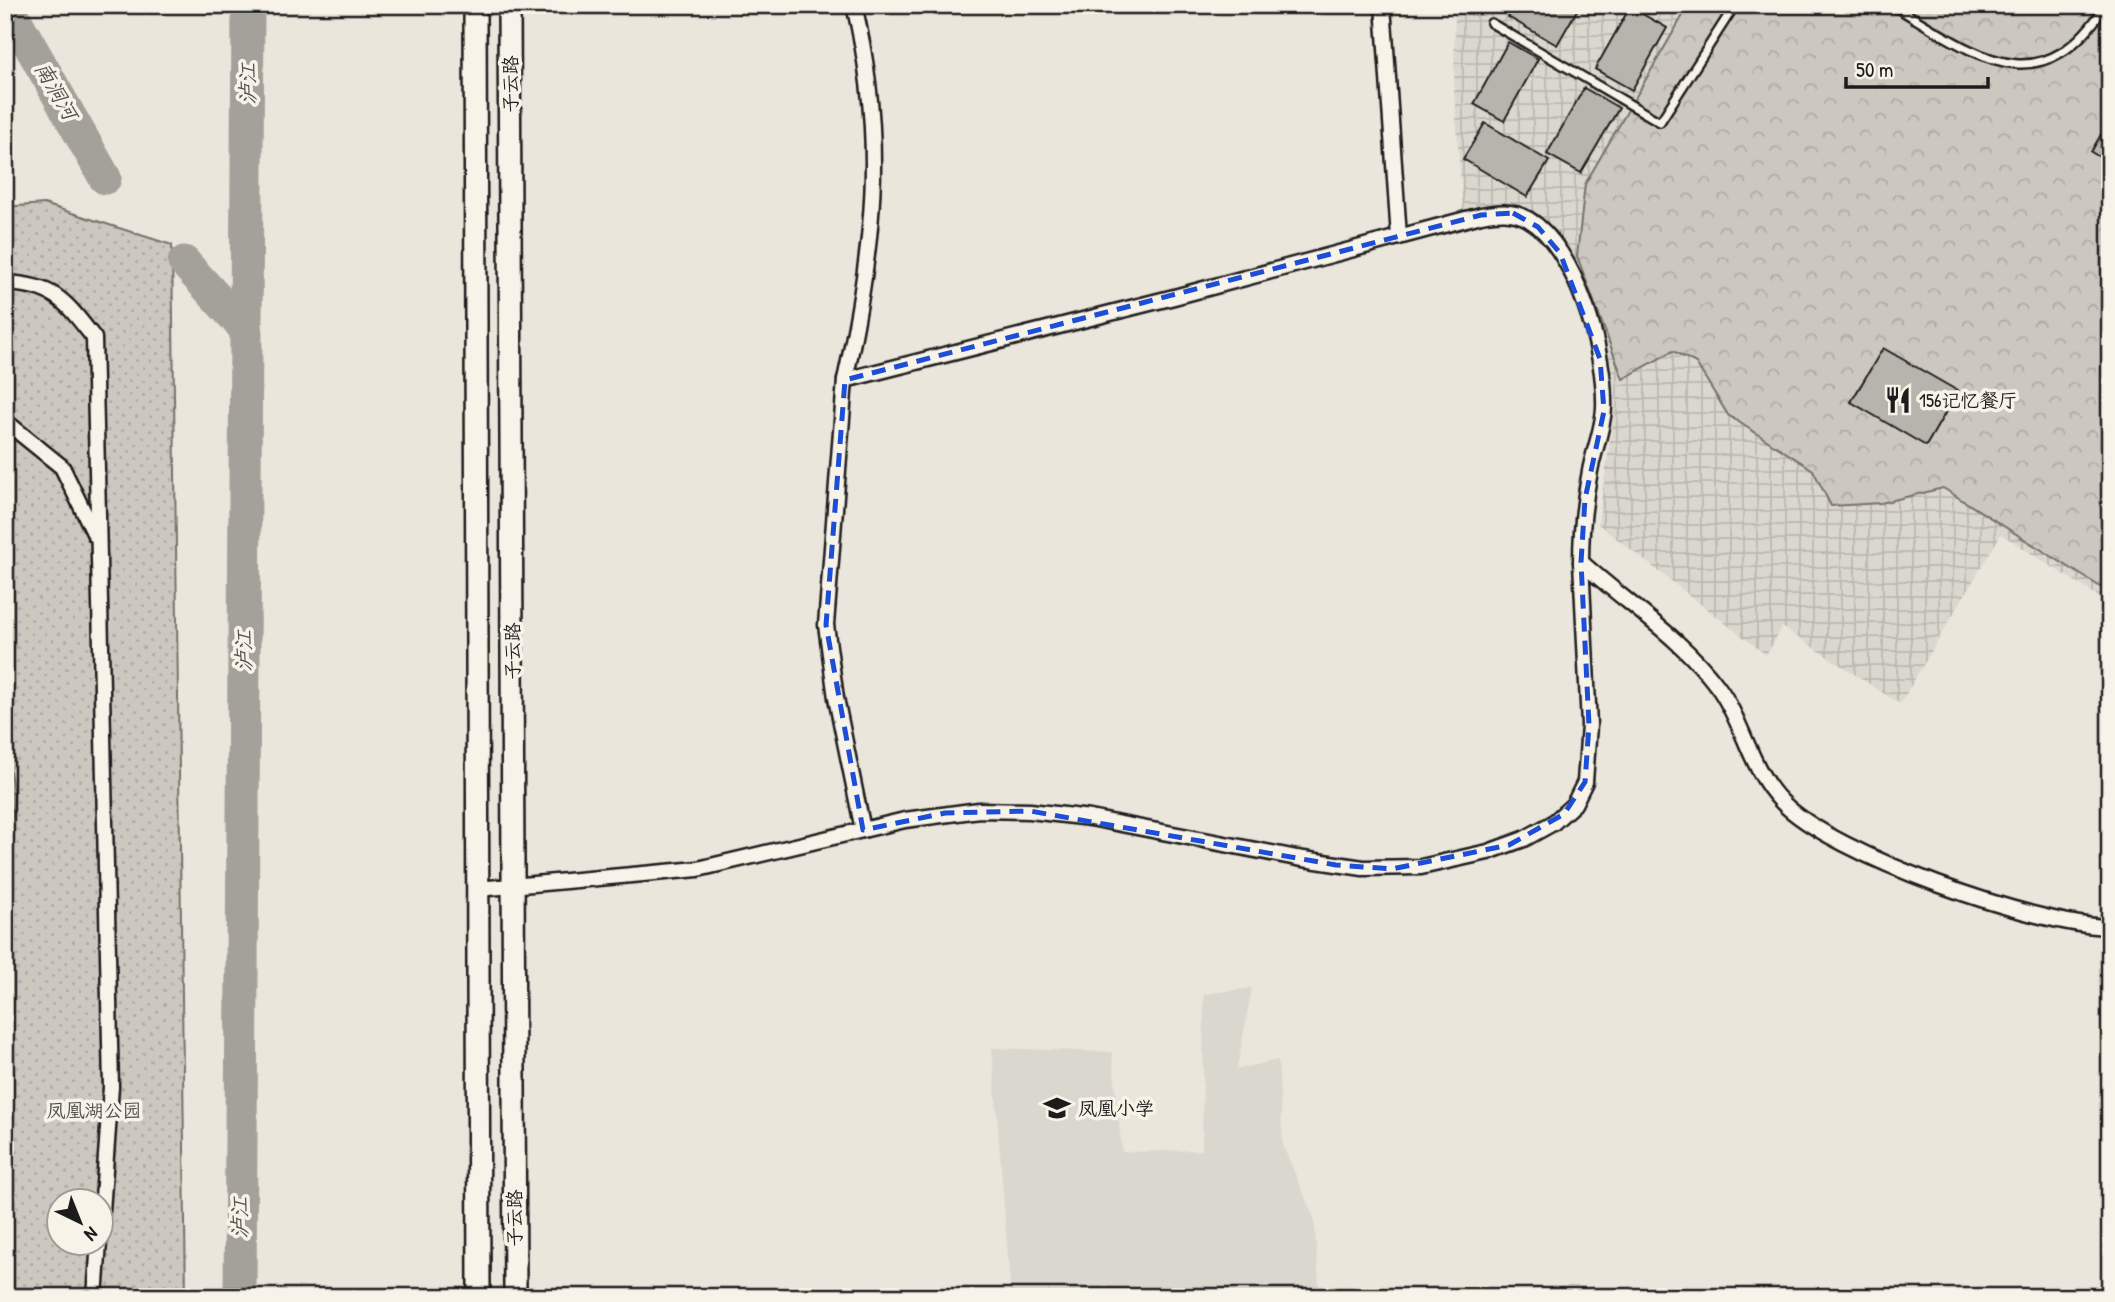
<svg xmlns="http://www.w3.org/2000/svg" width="2115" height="1302" viewBox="0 0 2115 1302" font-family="'Patrick Hand','LXGW WenKai TC',sans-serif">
	<defs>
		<pattern id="industrial-grid" width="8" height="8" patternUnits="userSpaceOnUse" patternTransform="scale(1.75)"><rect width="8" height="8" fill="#dad7ce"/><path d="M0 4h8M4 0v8" fill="none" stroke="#bab8b0"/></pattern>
		<pattern id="green-dots" width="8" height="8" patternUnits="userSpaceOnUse" patternTransform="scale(1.75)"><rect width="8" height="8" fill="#ccc8c0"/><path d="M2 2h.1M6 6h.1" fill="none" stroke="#afaba4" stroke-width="1.8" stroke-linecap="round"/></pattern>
		<pattern id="forest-crowns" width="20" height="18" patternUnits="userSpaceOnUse" patternTransform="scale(1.75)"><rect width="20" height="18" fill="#ccc8c0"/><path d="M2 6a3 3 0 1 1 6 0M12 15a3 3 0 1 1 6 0" fill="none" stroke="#afaba4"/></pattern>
		<pattern id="water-ripples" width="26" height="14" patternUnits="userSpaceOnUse" patternTransform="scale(1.75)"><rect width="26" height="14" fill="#a3a19a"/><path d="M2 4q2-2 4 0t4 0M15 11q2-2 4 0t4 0" fill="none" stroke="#84827d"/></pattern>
	</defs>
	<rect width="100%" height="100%" fill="#eae6dc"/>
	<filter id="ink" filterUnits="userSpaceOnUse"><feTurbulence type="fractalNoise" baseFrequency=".0143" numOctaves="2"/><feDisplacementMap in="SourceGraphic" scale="14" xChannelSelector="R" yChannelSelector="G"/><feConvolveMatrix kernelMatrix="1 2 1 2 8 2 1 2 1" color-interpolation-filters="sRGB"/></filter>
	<g filter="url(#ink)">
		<path fill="#dad7ce" d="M1252,988L1237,1069L1278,1060L1283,1146L1314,1218L1320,1297H1011L992,1048L1112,1052L1122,1152L1202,1150L1204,994Z"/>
		<path fill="url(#industrial-grid)" d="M1455,5H2110V604L2001,534L1900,704L1782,627L1766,655L1598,524L1616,399L1611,368L1592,306L1558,238L1522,207L1496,206L1463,211L1454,91Z"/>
		<path fill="url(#green-dots)" stroke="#74726e" stroke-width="2" fill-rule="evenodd" d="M44,204L172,245L186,1297H5V207ZM60,1200H102V1242H60Z"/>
		<path fill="url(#forest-crowns)" stroke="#74726e" stroke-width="2" d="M1689,5H2110V593L1943,488L1881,503L1831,506L1813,470L1728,415L1696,363L1673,351L1623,379L1577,256L1585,184Z"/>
		<path fill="url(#water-ripples)" stroke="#6d6c68" stroke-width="2" d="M5,742L14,795L5,898Z"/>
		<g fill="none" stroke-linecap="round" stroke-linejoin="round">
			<g stroke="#a3a19a" stroke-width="33">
				<path d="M7,5L105,178"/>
				<path d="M184,262L246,330"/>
				<path d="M240,1297L248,5"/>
			</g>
		</g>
		<g fill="#b6b4ac" stroke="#1c1c1c" stroke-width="2">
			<path d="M1494,5H1510L1506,12Z"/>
			<path d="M1515,5H1580L1557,45L1508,17Z"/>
			<path d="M1630,7L1667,28L1632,90L1595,69Z"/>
			<path d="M1508,42L1538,59L1504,121L1474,104Z"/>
			<path d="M1584,88L1619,108L1581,173L1547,154Z"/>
			<path d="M2110,119V163L2091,152Z"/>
			<path d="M1485,123L1549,161L1527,197L1463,159Z"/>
			<path d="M1883,348L1958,391L1926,446L1851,402Z"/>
		</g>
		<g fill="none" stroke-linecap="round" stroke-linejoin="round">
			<defs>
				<g id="service">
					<path d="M1892,5C1973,52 2038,110 2106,5"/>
					<path d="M1491,23L1660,122L1735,5"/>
				</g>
				<g id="minor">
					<path d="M1383,5L1399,237"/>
					<path d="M5,283C55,285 65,301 94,338L111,1087L102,1211"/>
					<path d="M845,380C874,247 886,139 854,5"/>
					<path d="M5,421L62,467L95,535"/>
					<path d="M863,830L836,698L826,625L845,380L1174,297L1481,215C1497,212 1512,210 1528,219C1577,248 1606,355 1604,408C1603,429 1594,450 1590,471C1584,501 1581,531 1581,562"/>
					<path d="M478,889L698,869L905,820L979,810L1030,811L1090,818L1297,858L1363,868L1421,867L1488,852L1524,839L1553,823L1574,804L1585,782L1589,725L1581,562C1626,603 1682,638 1718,687C1744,723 1750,770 1782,802C1833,855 2036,926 2110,927"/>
					<path d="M95,1297L99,1242"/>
				</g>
				<g id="secondary">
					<path d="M475,5L479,1297"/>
					<path d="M509,5L515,1297"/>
				</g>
			</defs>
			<use href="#service" stroke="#1c1c1c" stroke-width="12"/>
			<use href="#minor" stroke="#1c1c1c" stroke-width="19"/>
			<use href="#secondary" stroke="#1c1c1c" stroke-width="26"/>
			<use href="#service" stroke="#f7f3e8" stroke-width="7"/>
			<use href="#minor" stroke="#f7f3e8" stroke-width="14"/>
			<use href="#secondary" stroke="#f7f3e8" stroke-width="21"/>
		</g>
	</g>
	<path fill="none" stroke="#1d4ed8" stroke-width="5" stroke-dasharray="14 9" stroke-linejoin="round" d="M1513,213L1538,227L1560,253L1600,359L1604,411L1585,499L1581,562L1589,725L1585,782L1564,814L1509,845L1392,869L1336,865L1030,811L945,813L863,830L826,625L845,380L1481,215Z"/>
	<defs>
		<symbol id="restaurant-bare" viewBox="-9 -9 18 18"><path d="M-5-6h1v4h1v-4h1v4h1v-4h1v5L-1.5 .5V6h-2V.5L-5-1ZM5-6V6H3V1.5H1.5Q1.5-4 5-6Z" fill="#1c1c1c" stroke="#f7f3e8" stroke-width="2.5" paint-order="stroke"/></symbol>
		<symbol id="school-bare" viewBox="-9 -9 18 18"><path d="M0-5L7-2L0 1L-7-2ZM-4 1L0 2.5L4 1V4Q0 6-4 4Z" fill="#1c1c1c" stroke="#f7f3e8" stroke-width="2.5" paint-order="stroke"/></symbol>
	</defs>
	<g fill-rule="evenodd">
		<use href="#restaurant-bare" x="1879" y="381" width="38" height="38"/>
		<use href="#school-bare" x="1038" y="1089" width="38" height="38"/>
	</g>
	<g text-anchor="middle" stroke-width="7" stroke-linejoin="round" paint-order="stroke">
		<g font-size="19" fill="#1c1c1c" stroke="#f7f3e8">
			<text transform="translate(510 84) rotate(-90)" y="7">子云路</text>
			<text transform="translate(512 651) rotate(-90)" y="7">子云路</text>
			<text transform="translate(514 1218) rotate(-90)" y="7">子云路</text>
		</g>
		<g font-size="19" fill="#1c1c1c" stroke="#f7f3e8" text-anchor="start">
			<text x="1919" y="407">156记忆餐厅</text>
			<text x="1078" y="1115">凤凰小学</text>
		</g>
		<g font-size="19" fill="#51504d" stroke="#f7f3e8">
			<text x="94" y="1117">凤凰湖公园</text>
		</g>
		<g font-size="21" font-style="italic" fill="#52514e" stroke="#f7f3e8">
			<text transform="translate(248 84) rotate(-90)" y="7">泸江</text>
			<text transform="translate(56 91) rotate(60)" y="7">南洞河</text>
			<text transform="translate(244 651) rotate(-90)" y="7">泸江</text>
			<text transform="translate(240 1218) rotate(-90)" y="7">泸江</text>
		</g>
	</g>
	<rect width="2115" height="1302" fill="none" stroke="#f7f3e8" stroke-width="28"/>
	<rect x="14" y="14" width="2087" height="1274" fill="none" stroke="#1c1c1c" stroke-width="2.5" filter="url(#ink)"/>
	<g transform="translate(80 1222) rotate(137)"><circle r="33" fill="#f7f3e8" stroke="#9f9d96" stroke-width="2"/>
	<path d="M0-5L12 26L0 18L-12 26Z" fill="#1c1c1c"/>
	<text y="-10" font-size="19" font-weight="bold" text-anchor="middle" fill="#1c1c1c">N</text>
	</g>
	<path d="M1846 77v10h142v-10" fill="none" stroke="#1c1c1c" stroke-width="3.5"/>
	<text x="1856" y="77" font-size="21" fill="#1c1c1c" stroke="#f7f3e8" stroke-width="5" paint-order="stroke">50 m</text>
</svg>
